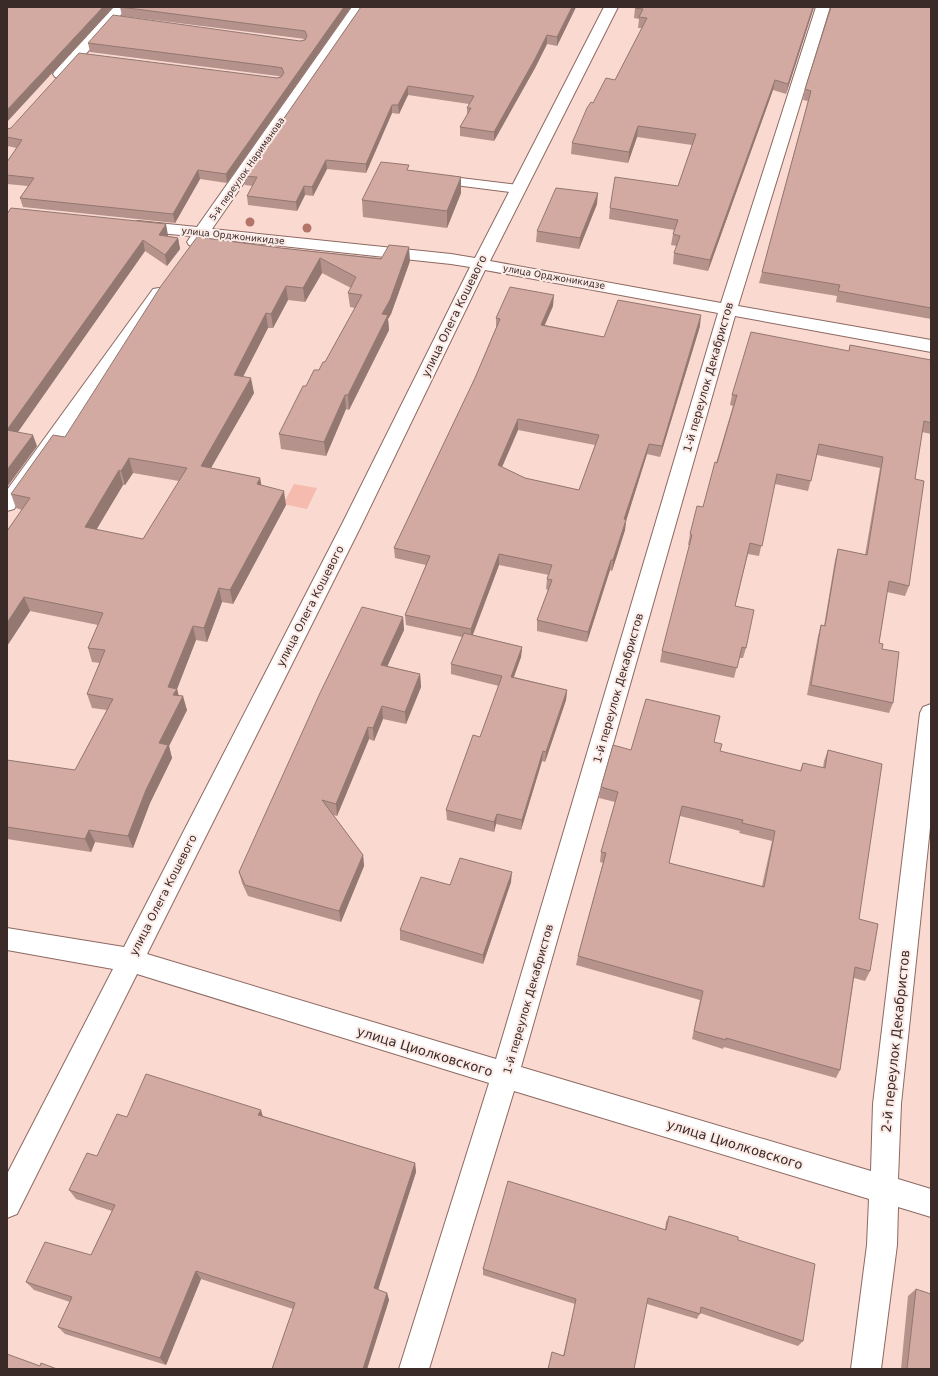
<svg xmlns="http://www.w3.org/2000/svg" width="938" height="1376" viewBox="0 0 938 1376" font-family="'DejaVu Sans',sans-serif">
	<rect width="100%" height="100%" fill="#fad9d1"/>
	<path fill="#f5bbaf" d="M294,484L317,488L307,509L283,504Z"/>
	<g fill="none" stroke-linecap="round" stroke-linejoin="round">
		<defs>
			<path id="service" d="M436,175L518,185L523,186L525,189L523,192L518,193L431,182L429,179L431,176Z"/>
			<g id="minor">
				<path d="M114,7H128L65,77L60,78L55,77L53,74L55,71Z"/>
				<path d="M352,7H366L212,229L451,254L475,258L604,7H618L490,261L721,303L816,7H830L738,306L931,340V352L735,316L521,1067L871,1171L873,1104L920,713L923,707L931,704V818L901,1104L898,1179L931,1189V1217L898,1207L897,1245L881,1369H851L867,1245L869,1199L514,1091L429,1369H399L489,1083L137,974L17,1214L7,1218V1174L113,969L7,950V928L124,947L342,524L470,267L451,264L206,238L201,245L195,247L189,245L187,242L191,236L138,231L132,229L130,226L132,223L138,221L197,227ZM485,270L718,313L496,1059L147,954L362,524Z"/>
				<path d="M159,288L165,289L167,293L14,509L7,511V490L153,289Z"/>
			</g>
		</defs>
		<use href="#service" stroke="#8d6961" stroke-width="2"/>
		<use href="#minor" stroke="#8d6961" stroke-width="2"/>
		<use href="#service" fill="#fff" fill-rule="evenodd"/>
		<use href="#minor" fill="#fff" fill-rule="evenodd"/>
	</g>
	<g fill="#b57468">
		<circle cx="250" cy="222" r="4.5"/>
		<circle cx="307" cy="228" r="4.5"/>
	</g>
	<g fill="#b5928b" fill-rule="evenodd">
		<path d="M120,7H351L227,183L200,179L175,223L23,207L20,198L28,186L7,184V162L17,148L7,146V129L281,77L278,76L90,52L88,43L300,41L305,39L122,16Z"/>
		<path d="M361,7H576L557,46L547,44L535,68L494,141L460,136V127L467,116V108L469,104L408,95L399,114L392,113L366,173L327,169L313,196L305,195L297,211L248,205L247,196L253,186L245,185L244,176Z"/>
		<path d="M814,7L786,94L773,90L708,271L673,264L674,253L677,246L671,245L673,234L674,230L609,219L610,208L678,186L692,145L637,137L628,163L571,154L572,143L593,103L615,80L642,28H638L639,19L634,18L635,8Z"/>
		<path d="M931,7V319L836,302L837,296L759,283L762,272L808,101L803,100L805,89Z"/>
		<path d="M410,171L461,193L447,228L363,217L362,200Z"/>
		<path d="M597,204L579,249L536,242L537,231Z"/>
		<path d="M7,214L168,235V236L178,238L180,249L167,266L145,251L17,432L37,446L7,487Z"/>
		<path d="M281,248L410,261L391,314L388,319L389,330L349,410L346,409L326,456L281,449L279,434L306,386L325,362L355,308L350,307L348,293L351,288L322,273L305,302L288,300L273,328H268L243,377L254,393L211,468L260,478L261,486L286,505L233,604L222,602L207,642L196,640L177,689L179,696L187,710L169,746L172,758L150,803L133,848L95,842L91,852L7,839V760L75,770L107,710L92,708L87,694L100,663L92,662L88,648L98,625L30,611L7,646V531L22,510L16,508L11,494L65,437ZM133,473L179,481L143,539L96,530L123,485H125Z"/>
		<path d="M553,306L545,325L604,337L700,326L660,457L647,454L626,521L625,530L612,571L610,570L587,642L537,631V620L548,590L546,589L547,579L549,575L499,565L473,635L522,647L521,657L514,677L567,690L566,700L545,762L542,761L521,830L496,824L494,832L447,820L446,810L480,737L499,686L451,674V664L462,637L406,625L405,615L426,565L395,558L394,548L475,378L496,328V318ZM518,430L595,445L579,490L525,478L502,467Z"/>
		<path d="M850,345L931,360V434L922,432L915,479L909,586L905,596L887,592L879,643L882,649L893,703L889,713L807,695L818,636L821,625L824,626L835,560L838,549L865,555L880,468L817,455L808,491L775,484L759,556L748,554L735,606L746,648L743,658H739L734,678L660,662L662,651L690,545H688L690,534L703,507L733,406L730,405L732,395L849,351Z"/>
		<path d="M403,617L404,630L387,666L420,674L421,687L406,724L383,719L374,741L369,739L337,816L333,815L363,855L364,866L341,922L248,896L242,883L239,872Z"/>
		<path d="M714,742L720,751L800,771L803,763L823,768L824,761L828,750L859,919L870,971L865,981L854,978L840,1070L836,1078L724,1047L723,1049L692,1039L700,1000L576,965L578,956L603,863L600,862L601,852L615,802L599,798L601,787L631,750ZM680,816L740,831L739,833L772,841L762,886L669,863Z"/>
		<path d="M511,882L483,964L400,940V930L450,885Z"/>
		<path d="M263,1116L415,1163L416,1172L378,1290L387,1293L389,1300L367,1369H272L293,1309L201,1279L166,1365L65,1334L58,1327L70,1302L34,1290L26,1282L91,1255L112,1211L76,1199L69,1190L97,1156L127,1117Z"/>
		<path d="M669,1216L738,1240L803,1341L798,1346L700,1313L697,1319L647,1304L563,1356L575,1304L483,1275V1269L665,1229L666,1222Z"/>
		<path d="M916,1289L931,1369H901L908,1296Z"/>
	</g>
	<g fill="#937771">
		<path d="M103,7H113L7,122V110Z"/>
		<path d="M344,7H351L227,183L226,174Z"/>
		<path d="M572,7H576L557,46V37Z"/>
		<path d="M813,7H814L786,94L788,84Z"/>
		<path d="M547,35V44L535,68L494,141V132Z"/>
		<path d="M775,80L773,90L708,271L710,260Z"/>
		<path d="M408,86V95L399,114L398,105Z"/>
		<path d="M392,105V113L366,173V164Z"/>
		<path d="M638,126L637,137L628,163L629,152Z"/>
		<path d="M326,160L327,169L313,196L312,187Z"/>
		<path d="M198,170L200,179L175,223L173,214Z"/>
		<path d="M461,177V193L447,228V211Z"/>
		<path d="M304,186L305,195L297,211L296,202Z"/>
		<path d="M598,193L597,204L579,249L580,238Z"/>
		<path d="M166,224L168,235L162,246L159,235Z"/>
		<path d="M178,238L180,249L167,266L165,255Z"/>
		<path d="M143,240L145,251L11,442L7,430Z"/>
		<path d="M409,247L410,261L391,314L388,319L389,330L349,410L348,395L382,314Z"/>
		<path d="M320,258L322,273L305,302L303,288Z"/>
		<path d="M286,286L288,300L273,328L271,314Z"/>
		<path d="M554,295L553,306L540,335L541,325Z"/>
		<path d="M266,313L268,328L236,390L234,375Z"/>
		<path d="M701,315L700,326L660,457L662,446Z"/>
		<path d="M251,378L254,393L204,480L201,466Z"/>
		<path d="M345,395L346,409L326,456L324,442Z"/>
		<path d="M518,419V430L498,476V465Z"/>
		<path d="M33,435L37,446L7,487V470Z"/>
		<path d="M649,444L647,454L626,521L625,530L612,571L613,560L624,519Z"/>
		<path d="M129,458L133,473L125,485L121,471Z"/>
		<path d="M119,470L123,485L89,542L85,527Z"/>
		<path d="M260,478L263,493L257,484Z"/>
		<path d="M284,491L286,505L233,604L230,590Z"/>
		<path d="M499,554V565L471,639V629Z"/>
		<path d="M611,560L610,570L587,642L588,632Z"/>
		<path d="M219,588L222,602L207,642L204,628Z"/>
		<path d="M24,597L30,611L7,646V623Z"/>
		<path d="M403,617L404,630L382,678L381,665Z"/>
		<path d="M193,626L196,640L177,689L180,702L183,696L187,710L169,746L172,758L150,803L133,848L128,836L159,743L168,687Z"/>
		<path d="M522,647L521,657L510,687L511,677Z"/>
		<path d="M420,674L421,687L406,724L405,712Z"/>
		<path d="M567,690L566,700L545,762L546,752Z"/>
		<path d="M382,706L383,719L374,741L373,728Z"/>
		<path d="M368,727L369,739L337,816L336,804Z"/>
		<path d="M543,751L542,761L521,830L522,820Z"/>
		<path d="M497,814L496,824L494,832V822Z"/>
		<path d="M89,830L95,842L91,852L85,839Z"/>
		<path d="M363,855L364,866L341,922L339,911Z"/>
		<path d="M512,872L511,882L483,964V955Z"/>
		<path d="M261,1110L264,1120L258,1115Z"/>
		<path d="M415,1163L416,1172L376,1296L374,1288Z"/>
		<path d="M196,1271L201,1279L166,1365L160,1358Z"/>
		<path d="M387,1293L389,1300L367,1369H363Z"/>
	</g>
	<g fill="#d2aaa2" stroke="#937771" fill-rule="evenodd">
		<path d="M7,7H103L7,110Z"/>
		<path d="M120,7H344L226,174L198,170L173,214L20,198L34,178L7,175V162L22,140L7,137V129L11,128L79,53L277,78L281,77L284,73L282,68L277,67L88,43L113,15L300,41L305,40L307,36L305,31Z"/>
		<path d="M361,7H572L557,37L547,35L535,59L494,132L460,127L471,108H467L474,96L408,86L398,105H392L366,164L326,160L312,187L304,186L296,202L247,196L257,177L244,176Z"/>
		<path d="M636,7H813L788,84L775,80L710,260L674,253L680,236L673,234L678,220L610,208L615,177L678,186L696,134L638,126L629,152L572,143L587,108L591,102L593,103L606,78L615,80L647,18L639,17L643,9L635,8Z"/>
		<path d="M831,7H931V308L838,291L840,285L762,272L811,91L805,89Z"/>
		<path d="M381,162L409,165L407,170L461,177L447,211L362,200Z"/>
		<path d="M556,188L598,193L580,238L537,231Z"/>
		<path d="M11,208L166,224L159,235L178,238L165,255L143,240L7,430V214Z"/>
		<path d="M197,237L281,248L381,259L389,245L409,247L390,300L382,314L388,315L348,395H345L324,442L279,434L303,386H306L314,370H319L323,362H325L362,295L348,293L356,277L320,258L303,288L286,286L271,314L266,313L234,375L251,378L201,466L260,478L257,484L284,491L230,590L219,588L204,628L193,626L168,687L177,689L173,695L183,696L159,743L168,745L146,790L128,836L89,830L85,839L7,827V760L75,770L113,699L87,694L105,650L88,648L103,613L24,597L7,623V531L30,498L11,494L53,435L65,437L161,286ZM129,458L187,468L143,539L85,527L119,470L121,471Z"/>
		<path d="M510,287L554,295L541,325L604,337L618,300L701,315L662,446L649,444L624,519L626,520L613,560H611L588,632L537,620L552,580L547,579L552,565L499,554L471,629L405,615L430,556L394,548L475,378L500,319L496,318ZM518,419L599,435L579,490L525,478L498,465Z"/>
		<path d="M751,332L849,351L850,345L931,360V423L924,421L915,479L924,481L909,586L889,581L879,643L883,644L882,649L899,652L893,703L811,685L821,625L825,626L838,549L867,555L883,457L819,444L811,481L777,474L762,546L750,543L735,606L754,610L746,648L742,647L737,668L662,651L692,535L690,534L697,506L703,507L715,462L717,463L737,395H732Z"/>
		<path d="M7,430L33,435L7,470Z"/>
		<path d="M362,607L403,617L381,665L420,674L405,712L382,706L373,728L368,727L336,804L322,800L363,855L339,911L245,885L239,872L320,693Z"/>
		<path d="M464,633L522,647L511,677L567,690L546,752L543,751L522,820L497,814L494,822L446,810L473,735L480,737L502,676L451,664Z"/>
		<path d="M646,699L720,716L714,742L722,744L720,751L801,771L803,763L825,768L828,750L882,764L859,919L878,924L870,971L855,967L840,1070L726,1038V1040L694,1031L703,991L578,956L606,853L601,852L618,792L601,787L613,745L631,750ZM682,806L743,820L742,823L775,831L764,887L669,863Z"/>
		<path d="M460,858L512,872L483,955L400,930L421,877L450,885Z"/>
		<path d="M146,1074L261,1110L258,1115L415,1163L374,1288L387,1293L363,1369H272L295,1303L196,1271L160,1358L58,1327L72,1297L26,1282L45,1242L91,1255L115,1205L69,1190L87,1153L97,1156L117,1114L127,1117Z"/>
		<path d="M508,1181L666,1230L669,1216L738,1237V1240L815,1264L803,1341L701,1307L700,1314L648,1298L634,1369H548L552,1352L564,1356L576,1299L483,1269Z"/>
		<path d="M916,1289L931,1294V1369H907Z"/>
		<path d="M7,1354L40,1366L41,1363L57,1369H7Z"/>
	</g>
	<g text-anchor="middle" stroke-width="4" stroke-linejoin="round" paint-order="stroke">
		<g font-size="9" fill="#3b2b28" stroke="#fbeae6">
			<text transform="translate(247 169) rotate(-55)" y="3">5-й переулок Нариманова</text>
			<text transform="translate(233 236) rotate(6)" y="3">улица Орджоникидзе</text>
			<text transform="translate(554 277) rotate(10)" y="3">улица Орджоникидзе</text>
		</g>
		<g font-size="11" fill="#3b2b28" stroke="#fbeae6">
			<text transform="translate(454 316) rotate(-64)" y="4">улица Олега Кошевого</text>
			<text transform="translate(708 377) rotate(-74)" y="4">1-й переулок Декабристов</text>
			<text transform="translate(310 606) rotate(-63)" y="4">улица Олега Кошевого</text>
			<text transform="translate(618 688) rotate(-74)" y="4">1-й переулок Декабристов</text>
			<text transform="translate(163 895) rotate(-63)" y="4">улица Олега Кошевого</text>
			<text transform="translate(528 999) rotate(-74)" y="4">1-й переулок Декабристов</text>
		</g>
		<g font-size="13" fill="#3b2b28" stroke="#fbeae6">
			<text transform="translate(895 1041) rotate(-84)" y="5">2-й переулок Декабристов</text>
			<text transform="translate(425 1051) rotate(17)" y="5">улица Циолковского</text>
			<text transform="translate(735 1144) rotate(17)" y="5">улица Циолковского</text>
		</g>
	</g>
	<rect width="938" height="1376" fill="none" stroke="#3b2b28" stroke-width="16"/>
</svg>
